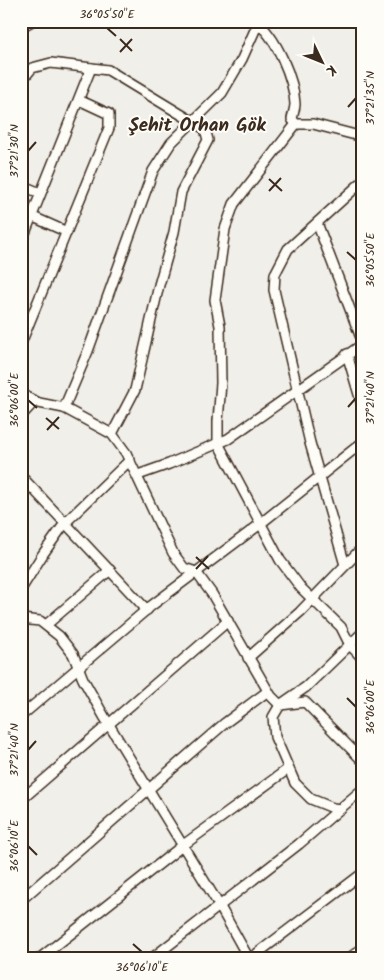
<svg xmlns="http://www.w3.org/2000/svg" width="384" height="980" viewBox="0 0 384 980" font-family="Kalam,sans-serif">
	<rect width="100%" height="100%" fill="#f1efea"/>
	<filter id="ink" filterUnits="userSpaceOnUse"><feTurbulence type="fractalNoise" baseFrequency=".02" numOctaves="2"/><feDisplacementMap in="SourceGraphic" scale="10" xChannelSelector="R" yChannelSelector="G"/><feConvolveMatrix kernelMatrix="1 2 1 2 8 2 1 2 1" color-interpolation-filters="sRGB"/></filter>
	<g filter="url(#ink)">
		<g fill="none" stroke-linecap="round" stroke-linejoin="round">
			<defs>
				<g id="minor">
					<path d="M255,21C276,35 294,80 295,104C295,108 293,114 292,119L296,124H313L363,137"/>
					<path d="M21,27L32,21"/>
					<path d="M21,81L32,68L51,63L108,70L205,129L208,140L181,192L174,232L159,285L135,390L112,434"/>
					<path d="M296,124L234,204L225,229L215,300L220,326L221,383L218,421V443L280,560L301,588L341,627L350,645L363,659"/>
					<path d="M21,185L40,193"/>
					<path d="M31,216L67,232"/>
					<path d="M317,223L363,343"/>
					<path d="M21,243L91,68"/>
					<path d="M21,343L109,128V114L79,100"/>
					<path d="M347,354L363,408"/>
					<path d="M21,391L26,397L39,403L64,408L112,434L126,453L173,553L184,568L196,572L212,594L271,696L280,705L305,702L363,761"/>
					<path d="M64,408L88,351L153,171L171,143L222,93L242,59L259,21"/>
					<path d="M21,416L35,401"/>
					<path d="M138,475L169,464L228,439L363,344"/>
					<path d="M21,476L147,610"/>
					<path d="M345,565L310,443L274,290L275,274L288,249L363,181"/>
					<path d="M21,589L43,554L65,523L130,460"/>
					<path d="M21,619L40,621L59,636L73,654L83,679L105,718L219,905L249,959"/>
					<path d="M46,625L110,570"/>
					<path d="M248,658L300,612L363,547"/>
					<path d="M21,716L151,606L255,528L363,442"/>
					<path d="M21,800L228,621"/>
					<path d="M341,809L333,808L311,799L295,783L275,737L273,717L280,705L306,687L363,632"/>
					<path d="M21,900L225,723L268,691"/>
					<path d="M39,959L182,846L288,769"/>
					<path d="M151,959L299,844L363,789"/>
					<path d="M250,959L363,873"/>
					<path d="M348,959L363,948"/>
				</g>
			</defs>
			<use href="#minor" stroke="#3b2a1e" stroke-width="12"/>
			<use href="#minor" stroke="#fdfcf7" stroke-width="9"/>
		</g>
	</g>
	<path fill="none" stroke="#3b2a1e" stroke-width="2" d="M107,28L116,36M120,39L132,51M120,52L132,39M348,107L356,98M28,151L36,142M269,179L282,191M269,191L281,178M347,252L356,260M28,400L37,408M348,407L356,398M46,418L59,429M47,430L59,417M196,557L209,569M196,569L208,556M347,698L356,707M28,750L36,741M28,846L37,855M133,944L142,952"/>
	<g text-anchor="middle" stroke-width="4" stroke-linejoin="round" paint-order="stroke">
		<g font-size="19" font-weight="bold" fill="#3b2a1e" stroke="#fdfcf7">
			<text x="197" y="131">Şehit Orhan Gök</text>
		</g>
	</g>
	<rect width="384" height="980" fill="none" stroke="#fdfcf7" stroke-width="55"/>
	<g transform="translate(322 62) rotate(133)" stroke="#fdfcf7" stroke-width="4" paint-order="stroke">
	<path d="M0-4L9 19L0 12L-9 19Z" fill="#3b2a1e"/>
	<text y="-8" font-size="14" font-weight="bold" text-anchor="middle" fill="#3b2a1e">K</text>
	</g>
	<rect x="28" y="28" width="328" height="924" fill="none" stroke="#3b2a1e" stroke-width="2"/>
	<g font-size="12" text-anchor="middle" fill="#3b2a1e">
		<text x="107" y="18">36°05'50"E</text>
		<text transform="translate(370 98) rotate(-90)" y="4">37°21'35"N</text>
		<text transform="translate(14 151) rotate(-90)" y="4">37°21'30"N</text>
		<text transform="translate(370 260) rotate(-90)" y="4">36°05'50"E</text>
		<text transform="translate(370 398) rotate(-90)" y="4">37°21'40"N</text>
		<text transform="translate(14 400) rotate(-90)" y="4">36°06'00"E</text>
		<text transform="translate(370 707) rotate(-90)" y="4">36°06'00"E</text>
		<text transform="translate(14 750) rotate(-90)" y="4">37°21'40"N</text>
		<text transform="translate(14 846) rotate(-90)" y="4">36°06'10"E</text>
		<text x="142" y="971">36°06'10"E</text>
	</g>
</svg>
